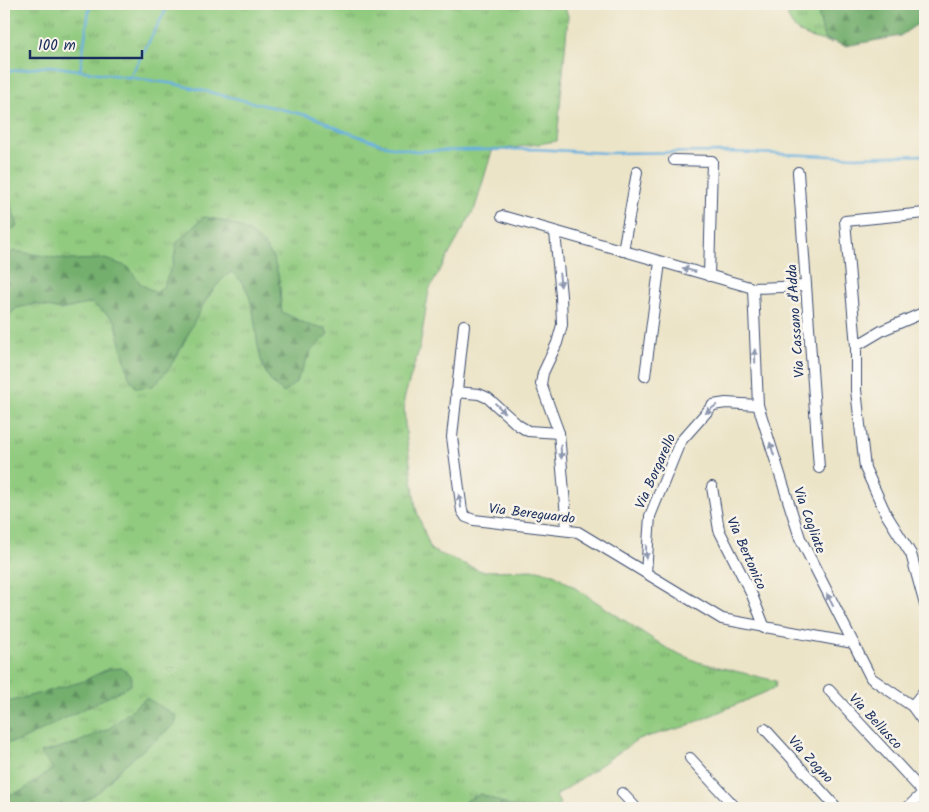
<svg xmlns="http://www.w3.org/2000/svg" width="929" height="812" viewBox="0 0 929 812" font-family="Kalam,sans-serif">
	<defs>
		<pattern id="grass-tufts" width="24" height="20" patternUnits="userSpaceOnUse" patternTransform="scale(1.25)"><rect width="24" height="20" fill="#91cb7f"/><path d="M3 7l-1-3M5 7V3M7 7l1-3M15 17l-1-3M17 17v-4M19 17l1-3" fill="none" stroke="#76a56b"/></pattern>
		<pattern id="forest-firs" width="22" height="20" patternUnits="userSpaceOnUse" patternTransform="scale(1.25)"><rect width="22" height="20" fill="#74af6e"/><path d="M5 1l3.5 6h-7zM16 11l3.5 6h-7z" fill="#5e8f5e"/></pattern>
	</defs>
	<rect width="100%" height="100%" fill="#f7f3e8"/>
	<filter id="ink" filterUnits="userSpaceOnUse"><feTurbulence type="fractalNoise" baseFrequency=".02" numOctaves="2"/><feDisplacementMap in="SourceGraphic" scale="10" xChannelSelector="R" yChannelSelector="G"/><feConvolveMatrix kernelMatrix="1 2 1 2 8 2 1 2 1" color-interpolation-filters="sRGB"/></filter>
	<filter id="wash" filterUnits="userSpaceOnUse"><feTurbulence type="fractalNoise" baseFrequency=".0096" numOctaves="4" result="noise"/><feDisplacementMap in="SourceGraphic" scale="20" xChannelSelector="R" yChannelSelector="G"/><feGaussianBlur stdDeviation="1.12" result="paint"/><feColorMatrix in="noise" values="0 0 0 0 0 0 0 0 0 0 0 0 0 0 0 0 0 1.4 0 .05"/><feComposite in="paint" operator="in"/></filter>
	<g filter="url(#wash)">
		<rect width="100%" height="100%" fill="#ece4c7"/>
		<g fill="url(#grass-tufts)" stroke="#567d6e">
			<path d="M4,4H564L568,16L557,141L492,151L475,208L429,290L420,346L404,399L405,425L416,509L431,550L481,571L538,570L554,574L668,649L698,662L776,681L775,688L684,727L638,739L556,796L560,804L555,808H4Z"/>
			<path d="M786,4H817L824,38L832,43C806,36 788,35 786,4Z"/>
		</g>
		<g fill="url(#forest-firs)" stroke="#486f66">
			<path d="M816,4H857L863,9L907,8L925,4V24L916,25L900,36L845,46L824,38Z"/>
			<path d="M4,198H8L18,226L4,233Z"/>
			<path d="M204,217C237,222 268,236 277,270C281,283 280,299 282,312L308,325L325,328L328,334L311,351L296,382L284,393C241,365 270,298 231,272C200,295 190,339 168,369C164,375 158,381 153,386L136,388L129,377L115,320L92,303L60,310L36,304L17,308L4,320V256H7L14,251L69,260L105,259L128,267L141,284L156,293L163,287L173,264L177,242Z"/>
			<path d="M122,668L131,676V685L20,741L4,743V703L81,682L108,669Z"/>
			<path d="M146,698L177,716L175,724L123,766L101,790L74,808H4V797L23,790L53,769L40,753L76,743L110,728Z"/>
			<path d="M481,794L515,808H456L467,800Z"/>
		</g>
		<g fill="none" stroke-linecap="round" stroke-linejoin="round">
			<g stroke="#68b0df" stroke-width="2.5">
				<path d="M80,71L90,4"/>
				<path d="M4,72L50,66L175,84L314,117L341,130L387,146L415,151L534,149L606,153L728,152L856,157L925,155"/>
				<path d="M130,77L169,4"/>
			</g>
		</g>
	</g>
	<g filter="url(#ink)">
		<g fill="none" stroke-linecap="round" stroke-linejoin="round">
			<defs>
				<g id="minor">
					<path d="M674,160L712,161L709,276"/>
					<path d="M798,172L819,468"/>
					<path d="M925,213L845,221L856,346V390L865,468L886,514L911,554L925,605"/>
					<path d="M502,216L753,288L806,286"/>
					<path d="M555,232L561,296L562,325L557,343L543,373L541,384L559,433L567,529"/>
					<path d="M623,251L637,172"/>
					<path d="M753,288L758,405L800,538L871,678L912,706L925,724"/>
					<path d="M464,325L452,437L462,511L466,517L474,520L578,532L722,619L853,643"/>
					<path d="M856,346L883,330L925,312"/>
					<path d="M645,376L660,262"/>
					<path d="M456,392L479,394L488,398L518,425L528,431L559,433"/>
					<path d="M712,487L719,530L752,595L765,628"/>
					<path d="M646,573L650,516L680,442L713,405L726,403L758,405"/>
					<path d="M829,690L924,793"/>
					<path d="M912,706L925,690"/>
					<path d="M765,729L837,808"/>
					<path d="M690,758L736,808"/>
					<path d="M622,793L636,808"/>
					<path d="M907,808L925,791"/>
				</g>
			</defs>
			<use href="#minor" stroke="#3a4a6e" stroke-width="12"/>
			<use href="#minor" stroke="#fff" stroke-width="10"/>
		</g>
		<defs><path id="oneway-solid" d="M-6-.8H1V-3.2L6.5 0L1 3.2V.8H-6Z" transform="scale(1.25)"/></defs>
		<g fill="#8d97ae">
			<use href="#oneway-solid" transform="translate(689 270) rotate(-164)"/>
			<use href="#oneway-solid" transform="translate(560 280) rotate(84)"/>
			<use href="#oneway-solid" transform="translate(755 356) rotate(-92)"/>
			<use href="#oneway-solid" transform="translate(500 408) rotate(44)"/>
			<use href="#oneway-solid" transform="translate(711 409) rotate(143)"/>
			<use href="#oneway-solid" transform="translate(772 449) rotate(-107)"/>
			<use href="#oneway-solid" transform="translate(561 452) rotate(86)"/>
			<use href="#oneway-solid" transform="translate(460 501) rotate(-99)"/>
			<use href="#oneway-solid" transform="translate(646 552) rotate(91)"/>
			<use href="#oneway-solid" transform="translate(830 600) rotate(-117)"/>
		</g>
	</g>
	<g text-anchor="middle" stroke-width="5" stroke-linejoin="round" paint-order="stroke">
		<g font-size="14" fill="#1b2f5e" stroke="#f7f3e8">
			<text transform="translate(795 321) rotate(-94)" y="5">Via Cassano d'Adda</text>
			<text transform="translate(655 471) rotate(-66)" y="5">Via Borgarello</text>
			<text transform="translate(532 513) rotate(7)" y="5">Via Bereguardo</text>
			<text transform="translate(810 520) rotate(70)" y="5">Via Cogliate</text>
			<text transform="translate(747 553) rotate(66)" y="5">Via Bertonico</text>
			<text transform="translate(876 721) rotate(47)" y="5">Via Bellusco</text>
			<text transform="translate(811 759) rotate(47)" y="5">Via Zogno</text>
		</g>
	</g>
	<rect width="929" height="812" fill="none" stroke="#f7f3e8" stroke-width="20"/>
	<path d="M30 50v8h112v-8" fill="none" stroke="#1b2f5e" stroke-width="2.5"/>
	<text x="38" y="50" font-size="15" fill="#1b2f5e" stroke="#f7f3e8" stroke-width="4" paint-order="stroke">100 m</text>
</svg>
